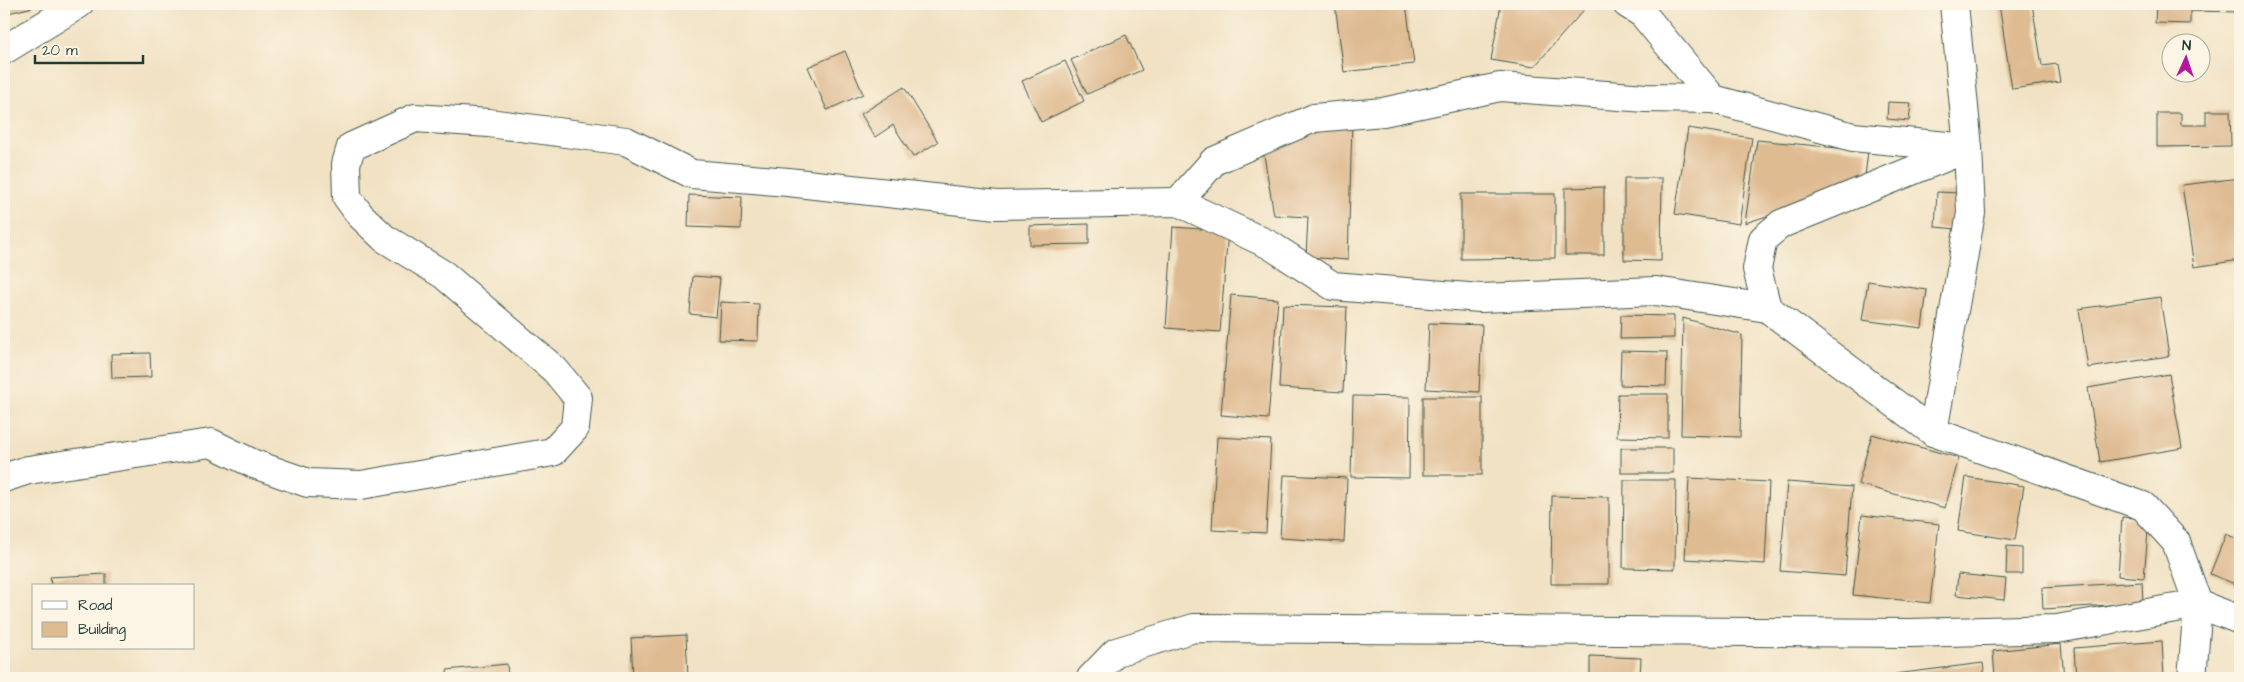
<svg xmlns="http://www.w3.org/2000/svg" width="2244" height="682" viewBox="0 0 2244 682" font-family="'Architects Daughter',sans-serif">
	<rect width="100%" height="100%" fill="#fcf5e5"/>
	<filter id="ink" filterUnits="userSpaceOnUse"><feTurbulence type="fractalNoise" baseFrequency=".02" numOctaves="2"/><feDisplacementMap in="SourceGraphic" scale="10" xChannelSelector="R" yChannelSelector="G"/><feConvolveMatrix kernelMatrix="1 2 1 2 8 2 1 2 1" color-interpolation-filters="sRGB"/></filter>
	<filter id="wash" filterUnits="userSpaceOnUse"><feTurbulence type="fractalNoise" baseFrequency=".0096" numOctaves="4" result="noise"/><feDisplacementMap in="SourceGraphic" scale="20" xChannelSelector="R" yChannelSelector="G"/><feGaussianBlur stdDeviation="1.12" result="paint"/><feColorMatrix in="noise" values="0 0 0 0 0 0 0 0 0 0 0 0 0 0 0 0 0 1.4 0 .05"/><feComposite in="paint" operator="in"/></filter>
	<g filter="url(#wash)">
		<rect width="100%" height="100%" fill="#f1e2c4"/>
		<g id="blocks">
			<g fill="#dfbb92">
				<path d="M4,4H32L33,7L4,14Z"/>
				<path d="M1247,4H1272V8Z"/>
				<path d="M1335,4H1406L1414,64L1344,72Z"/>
				<path d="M1501,4H1589L1534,67L1491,60Z"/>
				<path d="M1999,4H2032L2042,66L2057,64L2060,82L2012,89Z"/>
				<path d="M2156,4H2240V12L2190,11V24L2155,23Z"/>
				<path d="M1126,35L1142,70L1087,94L1071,60Z"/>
				<path d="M845,51L863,94L827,110L808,67Z"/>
				<path d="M1065,61L1084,101L1041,122L1022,81Z"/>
				<path d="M904,87L938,142L913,157L893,125L875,137L861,114Z"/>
				<path d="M1888,102L1911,103L1909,121L1887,119Z"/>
				<path d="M2206,111H2230L2231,146L2157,147V113H2181V125H2206Z"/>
				<path d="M1352,122L1348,260L1306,257L1308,217L1274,215L1263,149Z"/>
				<path d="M1688,128L1752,138L1739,224L1675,214Z"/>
				<path d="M1757,140L1868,151L1864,185L1745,223Z"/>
				<path d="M1624,178H1662L1661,261L1624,260Z"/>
				<path d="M2240,178V260L2194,267L2182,185Z"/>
				<path d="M1604,187V255H1565V188Z"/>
				<path d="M1937,192L1959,193L1957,229L1935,227Z"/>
				<path d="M1461,194H1555V258L1461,259Z"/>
				<path d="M689,195L742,197L741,229L688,227Z"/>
				<path d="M1089,224V244L1030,245V226Z"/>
				<path d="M1173,227L1228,231L1220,332L1166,328Z"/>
				<path d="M693,276L720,278L716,317L690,314Z"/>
				<path d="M1868,281L1927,290L1922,328L1862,320Z"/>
				<path d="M1231,295L1278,299L1268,419L1221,415Z"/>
				<path d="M2160,297L2169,356L2088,368L2079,309Z"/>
				<path d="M721,302L759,304L758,341L719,340Z"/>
				<path d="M1283,305L1347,307L1343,392L1279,388Z"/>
				<path d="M1621,315L1674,316V338L1620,339Z"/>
				<path d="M1683,318L1742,335L1740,437L1681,435Z"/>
				<path d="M1429,323L1482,325L1479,392L1426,389Z"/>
				<path d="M1621,351L1667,352L1666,386L1620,385Z"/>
				<path d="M150,353L151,377L112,378L111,354Z"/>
				<path d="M2169,374L2182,448L2100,462L2088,388Z"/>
				<path d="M1618,394H1668V438L1617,437Z"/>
				<path d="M1353,396L1410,397L1409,478L1351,477Z"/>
				<rect x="1423" y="397" width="59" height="78"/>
				<path d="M1872,434L1959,458L1945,508L1858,484Z"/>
				<path d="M1217,437L1271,440L1266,533L1212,530Z"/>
				<rect x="1621" y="448" width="52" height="25"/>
				<path d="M1284,475L1347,478L1344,542L1280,538Z"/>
				<path d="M1966,477L2024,486L2015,540L1958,531Z"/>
				<path d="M1689,478L1769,482L1765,564L1685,559Z"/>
				<path d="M1624,480H1676L1675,569L1623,568Z"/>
				<path d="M1787,482L1852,487L1845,576L1780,571Z"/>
				<path d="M1552,496L1609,497V584H1551Z"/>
				<path d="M1862,515L1939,524L1930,603L1853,595Z"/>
				<path d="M2122,517L2149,519L2144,578L2118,576Z"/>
				<path d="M2226,534L2240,540V586L2210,574Z"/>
				<path d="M2007,546L2022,547V574H2006Z"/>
				<path d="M106,574V586H51L50,577Z"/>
				<path d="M1958,574L2006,579L2004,600L1956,595Z"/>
				<path d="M2142,582L2143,603L2043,609L2042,588Z"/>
				<path d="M686,635L688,678H633L631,638Z"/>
				<path d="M2162,641L2164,678H2076L2074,648Z"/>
				<path d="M2061,644L2064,678H1995L1993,651Z"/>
				<path d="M1590,656L1641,658L1640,678H1590Z"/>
				<path d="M1983,663L1985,678H1896L1895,674Z"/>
				<path d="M507,664L508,678H448L447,670Z"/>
			</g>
		</g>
	</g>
	<g filter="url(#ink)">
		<use href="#blocks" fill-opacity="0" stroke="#3e564a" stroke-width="1"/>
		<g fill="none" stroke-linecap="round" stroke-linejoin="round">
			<defs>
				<g id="minor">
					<path d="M1627,4L1643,14L1713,99L1853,137L1968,148"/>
					<path d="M4,50L79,4"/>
					<path d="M1178,202L1214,161L1314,118L1383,112L1500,87L1646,98L1713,99"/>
					<path d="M1767,308L1757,269L1763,239L1781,224L1963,150"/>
					<path d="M1933,432L1971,213L1968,148L1954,4"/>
					<path d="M4,478L28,470L211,443L254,464L308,483L361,485L553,452L575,428L578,398L555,370L444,275L384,238L360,215L347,197L346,164L351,147L415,118L489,123L626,141L692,174L788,182L997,205L1178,202L1270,245L1333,286L1480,298L1656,291L1767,308L1933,432L2143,506L2176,542L2198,604L2192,678"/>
					<path d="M1091,678L1116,652L1194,628L1910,633L2057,629L2198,604L2240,620"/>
				</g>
			</defs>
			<use href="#minor" stroke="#3e564a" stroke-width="30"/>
			<use href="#minor" stroke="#fff" stroke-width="28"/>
		</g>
	</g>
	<rect width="2244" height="682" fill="none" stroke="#fcf5e5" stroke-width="20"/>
	<rect x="32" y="584" width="162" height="65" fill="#fcf5e5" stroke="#a4ab9e"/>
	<rect x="42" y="601" width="25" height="8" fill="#ffffff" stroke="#a4ab9e"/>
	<text x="78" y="610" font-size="15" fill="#1f3d34">Road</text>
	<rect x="42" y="622" width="25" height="15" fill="#dfbb92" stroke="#a4ab9e"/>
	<text x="78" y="634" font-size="15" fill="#1f3d34">Building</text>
	<g transform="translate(2186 58) rotate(3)"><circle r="24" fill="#fcf5e5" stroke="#a4ab9e"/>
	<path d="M0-4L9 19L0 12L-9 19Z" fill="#b5179e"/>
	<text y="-8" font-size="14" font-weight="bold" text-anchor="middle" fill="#1f3d34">N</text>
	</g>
	<path d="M35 55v8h108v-8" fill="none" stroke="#1f3d34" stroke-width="2.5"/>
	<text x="42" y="55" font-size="15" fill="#1f3d34" stroke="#fcf5e5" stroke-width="4" paint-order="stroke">20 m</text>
</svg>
